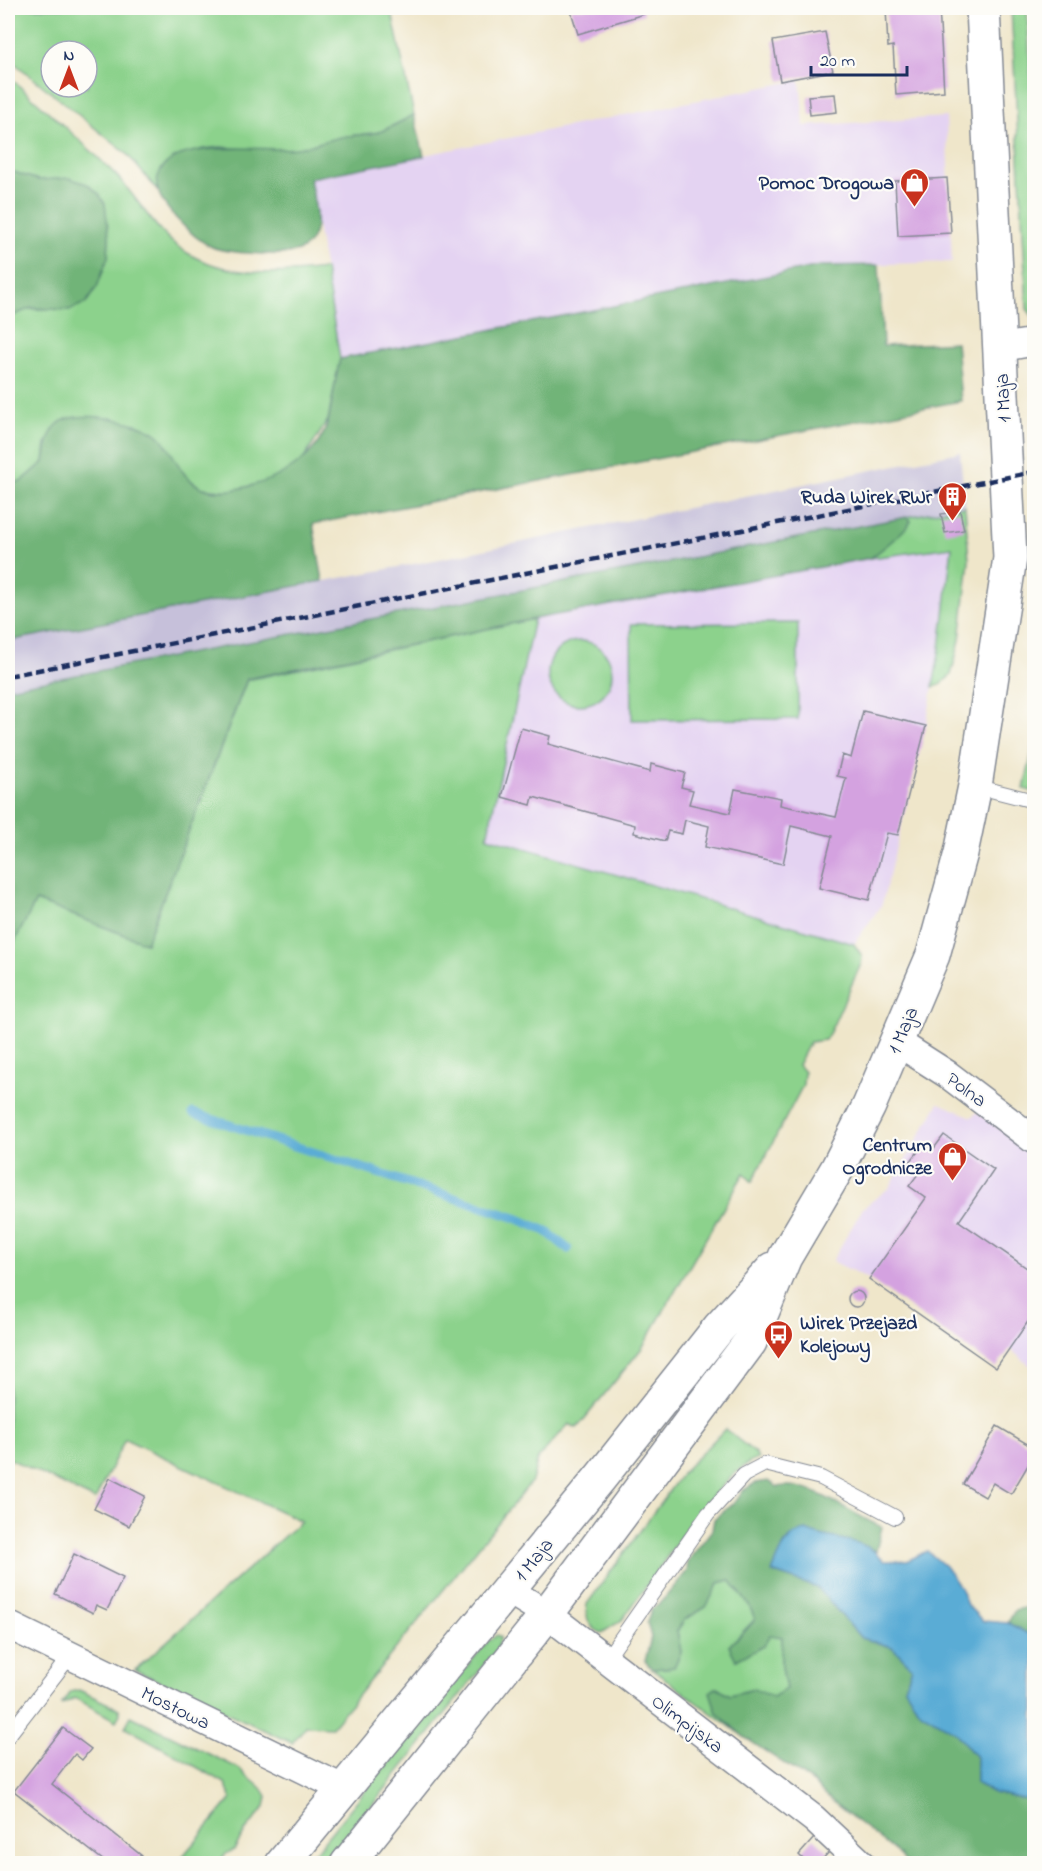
<svg xmlns="http://www.w3.org/2000/svg" width="1042" height="1871" viewBox="0 0 1042 1871" font-family="'Indie Flower',sans-serif">
	<rect width="100%" height="100%" fill="#fdfcf7"/>
	<filter id="ink" filterUnits="userSpaceOnUse"><feTurbulence type="fractalNoise" baseFrequency=".0167" numOctaves="2"/><feDisplacementMap in="SourceGraphic" scale="12" xChannelSelector="R" yChannelSelector="G"/><feConvolveMatrix kernelMatrix="1 2 1 2 8 2 1 2 1" color-interpolation-filters="sRGB"/></filter>
	<filter id="wash" filterUnits="userSpaceOnUse"><feTurbulence type="fractalNoise" baseFrequency=".008" numOctaves="4" result="noise"/><feDisplacementMap in="SourceGraphic" scale="24" xChannelSelector="R" yChannelSelector="G"/><feGaussianBlur stdDeviation="1.35" result="paint"/><feColorMatrix in="noise" values="0 0 0 0 0 0 0 0 0 0 0 0 0 0 0 0 0 1.4 0 .05"/><feComposite in="paint" operator="in"/></filter>
	<g filter="url(#wash)">
		<rect width="100%" height="100%" fill="#efe6ca"/>
		<g fill="#e4d3f2">
			<path d="M800,80L804,126L946,117L952,262L820,266L340,359L309,178Z"/>
			<path d="M952,547L940,648L926,726L882,904L854,944L486,837L534,619L923,549Z"/>
			<path d="M939,1103L972,1117L977,1112L1034,1154V1369L1010,1349L996,1368L869,1279L832,1261L863,1208L889,1188Z"/>
		</g>
		<path fill="#c6c0da" d="M960,452L965,506L8,688V641L435,560Z"/>
		<g fill="#8cd28c" stroke="#548075" stroke-width="1.5" fill-rule="evenodd">
			<path d="M8,8H391L414,115L380,132L342,137L295,149L272,151L220,147L203,149L180,156L157,181L158,191L127,154L8,58ZM51,51H87V87H51Z"/>
			<path d="M1011,8H1027L1034,137V318L1027,309Z"/>
			<path d="M8,76C44,108 81,140 116,175C133,193 145,214 162,232C203,278 269,276 325,269L340,359L328,420L300,465L270,481L232,491L202,488L186,477L159,436L139,425L110,418H71L46,443L44,462L22,481L8,484V318L24,309H44L97,287L108,257L109,236L52,180H38L8,170Z"/>
			<path d="M965,506L969,561L960,640L951,675L940,685L933,687L940,648L952,547L871,558C881,549 906,531 911,521L907,517Z"/>
			<path d="M534,619L487,837L854,944L862,956L861,964L830,1032L825,1040L810,1042L798,1065L804,1072L803,1085L752,1182L744,1173L642,1348L577,1428L569,1424L538,1458L532,1481L332,1727L306,1726L292,1743L135,1670L301,1521L125,1439L95,1500L8,1458V954L36,901L146,943L247,680Z"/>
			<path d="M798,623V719L632,720L631,624Z"/>
			<circle cx="580" cy="673" r="32"/>
			<path d="M1034,743V792L1024,789Z"/>
			<path d="M725,1429L755,1453L758,1459C721,1468 649,1586 622,1620L602,1633C589,1628 585,1617 587,1604L683,1472Z"/>
			<path d="M730,1580L749,1605L755,1619L729,1646L737,1660L770,1634L782,1637L781,1661L786,1689L773,1698L754,1689L730,1695L717,1688V1713L744,1737L652,1669L674,1667L681,1652L677,1631L684,1620L706,1607L719,1583Z"/>
			<path d="M497,1635L501,1637L497,1649L326,1863L305,1864L488,1641Z"/>
			<path d="M79,1690L119,1709L120,1714L116,1721L75,1698L61,1705L70,1692Z"/>
			<path d="M131,1716L240,1769C248,1780 260,1783 267,1796L265,1807L246,1830L234,1850L227,1853L218,1863H177L231,1799L225,1783L125,1727Z"/>
		</g>
		<g fill="#71b478" stroke="#46726b" stroke-width="1.5">
			<path d="M414,115L424,156L310,178C312,196 321,218 313,236C310,243 305,249 298,251C283,257 226,253 212,247C194,239 156,203 157,183C160,133 266,153 297,148C312,146 326,140 341,137C354,134 369,136 382,131C393,127 403,120 414,115Z"/>
			<path d="M8,170L38,180L69,178L87,184L99,194L105,204L109,236L108,257L97,287L86,303L69,310L31,308L8,318Z"/>
			<path d="M879,265L883,346L956,342L961,401L313,524L323,581L8,641V484L22,481L44,462C46,450 47,434 58,424C76,408 140,420 158,435C175,450 178,477 201,487C216,494 235,490 250,486C285,477 320,455 329,418C333,398 335,379 340,359L820,266Z"/>
			<path d="M907,517L911,521C906,531 882,549 871,558L534,619L247,679L146,943L36,901L8,954V688Z"/>
			<path d="M769,1481L778,1487C809,1479 853,1516 882,1527L876,1551C834,1535 830,1534 785,1543L773,1572L818,1588L861,1638L892,1647L912,1667L905,1688L919,1711L955,1732L976,1757V1783L994,1793L1034,1801V1863H906L901,1856L824,1795L815,1784L744,1737L717,1713L710,1692L717,1687L730,1695L754,1689L773,1697L786,1689L781,1661L782,1637L770,1635L764,1646L736,1660L729,1646C738,1636 748,1630 755,1619L749,1605L730,1580L719,1583L706,1607L684,1620L677,1631L681,1652L674,1667L652,1669L645,1661L651,1637L647,1622L652,1609L663,1600L687,1571L688,1561L712,1530L714,1519L737,1500L742,1491L755,1483Z"/>
			<path d="M1034,1525V1637L1008,1623L1015,1610L1028,1607L1030,1589L1025,1569L1033,1549L1028,1535Z"/>
		</g>
		<path fill="#5aacd5" stroke="#3a6e9a" stroke-width="1.5" d="M806,1530C833,1543 863,1534 884,1561H907L927,1551L945,1566L960,1587L967,1605L983,1621L1008,1623L1034,1637V1801L994,1793L976,1783V1757L955,1732L919,1711L905,1688L912,1667L892,1647L861,1638L818,1588L772,1572C780,1554 785,1534 806,1530Z"/>
		<g fill="none" stroke-linecap="round" stroke-linejoin="round">
			<path stroke="#5aacd5" stroke-width="9" d="M193,1113L516,1218L546,1231L568,1249"/>
		</g>
		<g id="blocks">
			<g fill="#d4a2e0">
				<path d="M570,8H642L644,14L578,34Z"/>
				<path d="M787,8H812V10L787,12Z"/>
				<path d="M886,8H939L944,91L896,95L893,46L888,47Z"/>
				<path d="M825,32L833,71L780,81L773,41Z"/>
				<path d="M835,94L837,112L810,115L808,96Z"/>
				<path d="M947,178L951,233L898,236L895,181Z"/>
				<path d="M960,511L964,530L945,533L941,514Z"/>
				<path d="M863,711L926,726L898,835L887,833L869,900L819,888L832,836L791,826L783,864L705,847L709,826L685,820L682,834L668,831L665,841L634,833L635,825L533,797L531,805L502,797L521,728L550,736L548,744L650,772L651,764L685,773L681,787L693,790L689,804L730,813L735,789L781,798L780,805L836,817L846,778L837,776L842,755L851,758Z"/>
				<path d="M944,1135L994,1170L959,1221L1034,1273V1313L996,1368L869,1279L926,1198L909,1186L921,1170L910,1162L923,1145L932,1151Z"/>
				<circle cx="856" cy="1299" r="8"/>
				<path d="M997,1426L1034,1448V1455L1011,1494L993,1483L985,1497L963,1484Z"/>
				<path d="M110,1478L145,1496L129,1526L94,1509Z"/>
				<path d="M74,1554L123,1578L107,1610L96,1605L93,1613L55,1594Z"/>
				<path d="M63,1728L91,1749L82,1760L75,1754L52,1784L142,1856L137,1864H108L14,1791Z"/>
				<path d="M814,1838L829,1852L818,1864H808L799,1855Z"/>
			</g>
		</g>
	</g>
	<g filter="url(#ink)">
		<use href="#blocks" fill-opacity="0" stroke="#858a94" stroke-width="1.5"/>
		<g fill="none" stroke-linecap="round" stroke-linejoin="round">
			<defs>
				<g id="lane">
					<path d="M975,786L1034,801"/>
					<path d="M605,1661L708,1514L744,1475L765,1464L821,1478L895,1517"/>
					<path d="M8,1736L70,1656"/>
				</g>
				<g id="street">
					<path d="M999,348L1034,342"/>
					<path d="M897,1042L947,1074L1034,1140"/>
					<path d="M508,1590L547,1614L814,1819L862,1864"/>
					<path d="M8,1625L344,1789"/>
				</g>
				<g id="secondary">
					<path d="M282,1864L600,1478L719,1328L773,1269"/>
					<path d="M347,1864L547,1614L750,1342L785,1257L837,1169L869,1106L933,955L961,853L975,786L1010,558L983,8"/>
				</g>
			</defs>
			<use href="#lane" stroke="#858a94" stroke-width="16"/>
			<use href="#street" stroke="#858a94" stroke-width="30"/>
			<use href="#secondary" stroke="#858a94" stroke-width="36"/>
			<use href="#lane" stroke="#fff" stroke-width="14"/>
			<use href="#street" stroke="#fff" stroke-width="27"/>
			<use href="#secondary" stroke="#fff" stroke-width="33"/>
			<path stroke="#1b2f5e" stroke-width="4.5" stroke-dasharray="9 4.5" stroke-linecap="butt" d="M8,676L1034,472"/>
		</g>
	</g>
	<defs>
		<symbol id="shop-pin" viewBox="-11 -11 22 30"><path d="M0 17L-7.5 6A9.5 9.5 0 1 1 7.5 6Z" fill="#c8321e" stroke="#fdfcf7"/><path d="M-5-2.5h2.3a2.7 3.5 0 0 1 5.4 0H5L5.5 6h-11ZM-1.5-2.5h3a1.5 2.3 0 0 0-3 0Z" fill="#fff"/></symbol>
		<symbol id="building-pin" viewBox="-11 -11 22 30"><path d="M0 17L-7.5 6A9.5 9.5 0 1 1 7.5 6Z" fill="#c8321e" stroke="#fdfcf7"/><path d="M-4-6H4V6H1V3H-1V6H-4ZM-2.5-4.3h1.7v1.8h-1.7ZM.8-4.3h1.7v1.8H.8ZM-2.5-1h1.7V.8h-1.7ZM.8-1h1.7V.8H.8Z" fill="#fff"/></symbol>
		<symbol id="bus-pin" viewBox="-11 -11 22 30"><path d="M0 17L-7.5 6A9.5 9.5 0 1 1 7.5 6Z" fill="#c8321e" stroke="#fdfcf7"/><path d="M-5-6H5V4H4V6H2V4H-2V6H-4V4H-5ZM-3.5-4V0h7V-4ZM-3.5 1.2v1.5H-2V1.2ZM2 1.2v1.5H3.5V1.2Z" fill="#fff"/></symbol>
	</defs>
	<g fill-rule="evenodd">
		<use href="#shop-pin" x="898" y="166" width="33" height="45"/>
		<use href="#building-pin" x="936" y="480" width="33" height="45"/>
		<use href="#shop-pin" x="936" y="1140" width="33" height="45"/>
		<use href="#bus-pin" x="762" y="1318" width="33" height="45"/>
	</g>
	<g text-anchor="middle" stroke-width="4.5" stroke-linejoin="round" paint-order="stroke">
		<g font-size="20" font-weight="bold" fill="#1b2f5e" stroke="#fdfcf7" text-anchor="end">
			<text x="894" y="189">Pomoc Drogowa</text>
			<text x="932" y="503">Ruda Wirek RWr</text>
			<text x="932" y="1151">Centrum<tspan x="932" dy="23">Ogrodnicze</tspan></text>
			<text x="800" y="1329" text-anchor="start">Wirek Przejazd<tspan x="800" dy="23">Kolejowy</tspan></text>
		</g>
		<g font-size="20" fill="#1b2f5e" stroke="#fdfcf7">
			<text transform="translate(1002 398) rotate(-93)" y="7">1 Maja</text>
			<text transform="translate(902 1030) rotate(-67)" y="7">1 Maja</text>
			<text transform="translate(967 1089) rotate(36)" y="7">Polna</text>
			<text transform="translate(533 1559) rotate(-51)" y="7">1 Maja</text>
			<text transform="translate(176 1707) rotate(26)" y="7">Mostowa</text>
			<text transform="translate(688 1723) rotate(37)" y="7">Olimpijska</text>
		</g>
	</g>
	<rect width="1042" height="1871" fill="none" stroke="#fdfcf7" stroke-width="30"/>
	<g transform="translate(69 69)"><circle r="28" fill="#fdfcf7" stroke="#a3aaba" stroke-width="1.5"/>
	<path d="M0-4.5L10 22L0 15L-10 22Z" fill="#c8321e"/>
	<text y="-9" font-size="16" font-weight="bold" text-anchor="middle" fill="#1b2f5e">N</text>
	</g>
	<path d="M811 66v9h96v-9" fill="none" stroke="#1b2f5e" stroke-width="3"/>
	<text x="820" y="66" font-size="18" fill="#1b2f5e" stroke="#fdfcf7" stroke-width="4.5" paint-order="stroke">20 m</text>
</svg>
